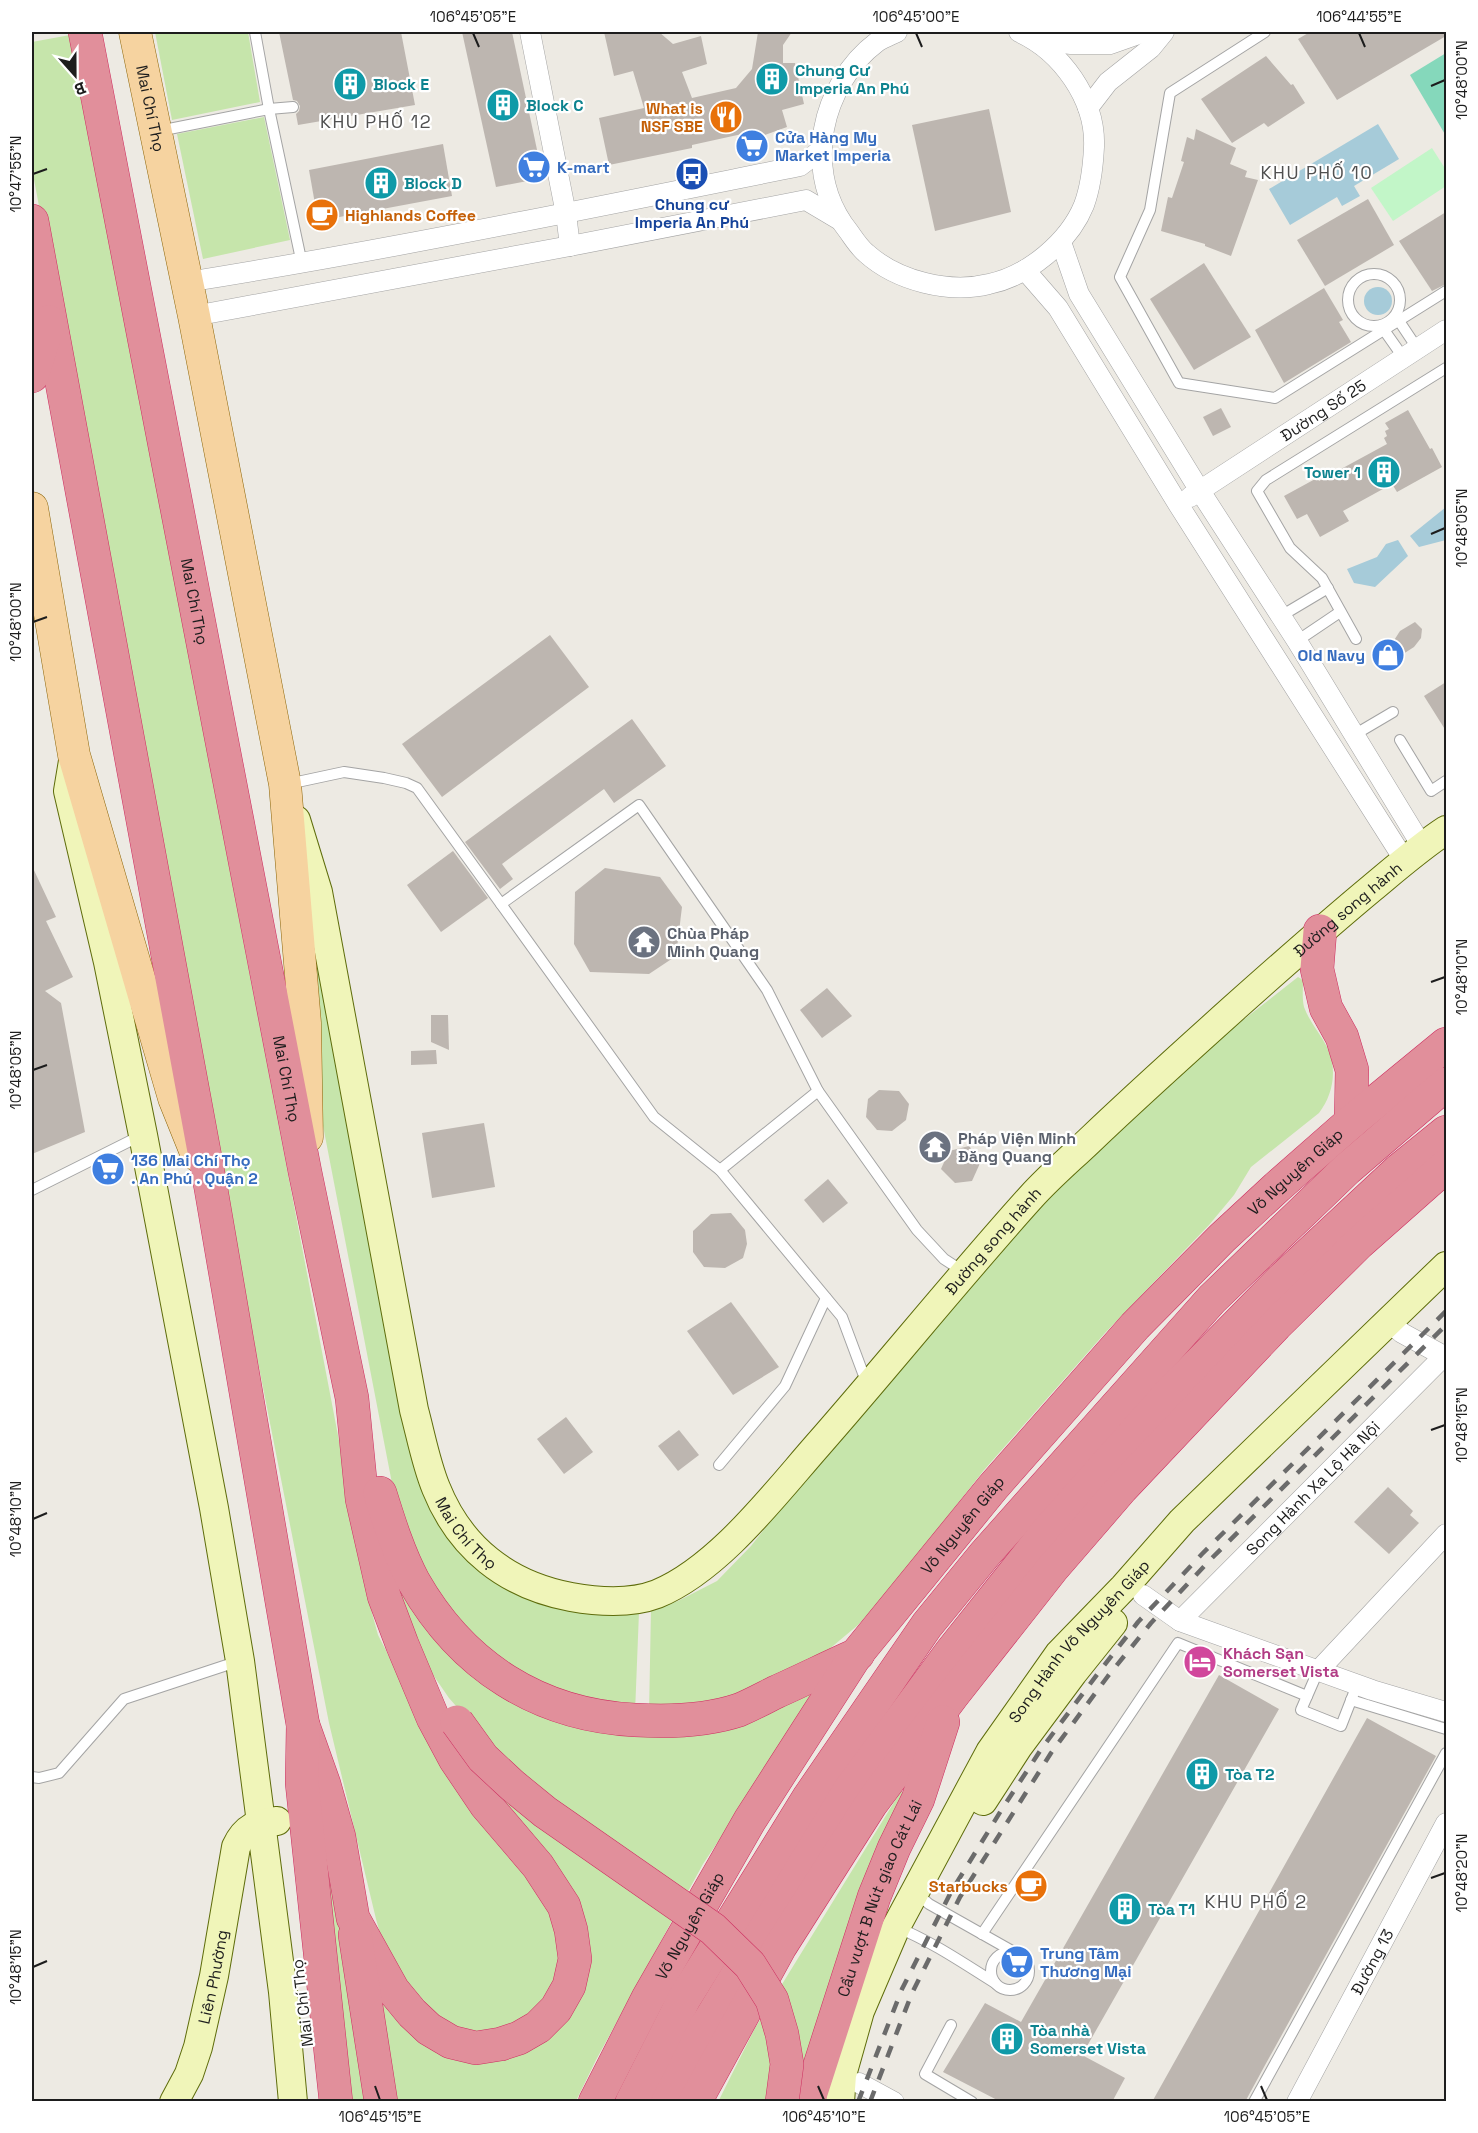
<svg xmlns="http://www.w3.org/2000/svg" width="1478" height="2133" viewBox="0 0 1478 2133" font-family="'Space Grotesk',sans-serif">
	<rect width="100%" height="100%" fill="#edeae3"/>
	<g fill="#c6e5ab">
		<path d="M155,32H248L260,102L172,120Z"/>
		<path d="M70,35L372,1613L378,1635L394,1666L548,1892L566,1932L550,2005L486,2036L447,2027L388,1962L376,1919L329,1723L246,1301L32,169V42Z"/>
		<path d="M264,117L290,240L203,259L177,134Z"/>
		<path d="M311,901L460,1548L639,1612L635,1713L525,1682L437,1601L396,1504L314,1079Z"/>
		<path d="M1298,977L1303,980C1303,988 1302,999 1304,1007C1310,1023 1320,1033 1327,1047C1338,1069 1333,1095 1319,1113L1251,1167L1234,1195L1209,1225L1105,1333L984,1470L889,1591L858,1625L809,1666L736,1702L649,1714L651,1609L678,1601L717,1581L751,1546L792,1494L1049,1195L1173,1075Z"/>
		<path d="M390,1567L407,1589L570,1723L811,1692L816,1695L703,1864L596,2060L576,2101H394L377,1980L492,2058L591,1959L587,1925L579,1903L497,1809L470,1722L449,1698L429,1669L412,1632Z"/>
		<path d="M901,1791L907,1795L801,2089L768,2093L766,2101L718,2102L755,2028Z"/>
		<path d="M326,1842L370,2101H350L319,1843Z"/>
	</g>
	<path fill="#c2f6c8" d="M1432,148L1446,170V186L1393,221L1371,188Z"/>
	<path fill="#85d8bb" d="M1446,53V136L1410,75Z"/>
	<g fill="#a6cbd9">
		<path d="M1378,124L1399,159L1354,186L1360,196L1342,206L1337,197L1290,225L1269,189Z"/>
		<circle cx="1378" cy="301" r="14"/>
		<path d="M1446,507V540L1419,547L1410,536Z"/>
		<path d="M1398,540L1408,556L1375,587L1354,583L1347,569L1377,557L1386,544Z"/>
	</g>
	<g fill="#bdb6b0">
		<path d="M279,32H401L415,105L298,125L296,114L299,111L300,106L297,101L293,100Z"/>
		<path d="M462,32H512L543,178L496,187Z"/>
		<path d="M604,32H659L673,44L701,36L707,64L682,72L692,98L736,88L752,69L758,32H792L783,45V63H795L804,104L782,110L787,127L745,142L742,134L692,145V148L609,165L599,118L644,108L633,71L614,76Z"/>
		<path d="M1310,32H1446V36L1337,100L1298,39Z"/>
		<path d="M1266,56L1291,85L1293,84L1305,103L1268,127L1264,123L1232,143L1201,99Z"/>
		<path d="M989,109L1011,212L935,231L912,125Z"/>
		<path d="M1196,129L1236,148L1230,164L1247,171L1245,177L1258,180L1231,256L1205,246V244L1161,231L1168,197L1172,198L1184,162L1181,161L1187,137L1194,140Z"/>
		<path d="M443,144L452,196L318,221L309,170Z"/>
		<path d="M1368,199L1394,245L1325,286L1297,240Z"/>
		<path d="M1446,212V284L1432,291L1399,241Z"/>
		<path d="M1204,263L1251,337L1194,370L1150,299Z"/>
		<path d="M1324,288L1343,320L1339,322L1351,342L1284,383L1255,330Z"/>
		<path d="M1221,408L1231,427L1213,436L1203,417Z"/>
		<path d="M1408,410L1430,449L1432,448L1442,467L1397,492L1392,484L1343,511L1349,521L1320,537L1307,514L1297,519L1284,496L1317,478L1319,481L1387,444L1384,438L1387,436L1385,431L1389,429L1385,423Z"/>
		<path d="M1415,622L1422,629L1421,638L1414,647L1400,656L1391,645L1400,631Z"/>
		<path d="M550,635L589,687L442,797L402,744Z"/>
		<path d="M1446,682V731L1424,696Z"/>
		<path d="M632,719L666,766L614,803L604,789L502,864L513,879L500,889L465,842Z"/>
		<path d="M453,851L488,898L441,932L407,885Z"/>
		<path d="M32,866L56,917L46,921L73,977L45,991L61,1003L85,1132L32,1154Z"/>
		<path d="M605,868L660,877L682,907L676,956L649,974L590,972L574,944L575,892Z"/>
		<path d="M827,988L852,1016L822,1038L800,1010Z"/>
		<path d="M431,1015H448L449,1050L431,1042Z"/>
		<path d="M436,1050L437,1064L411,1065V1051Z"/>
		<path d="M879,1090L899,1091L909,1104L906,1120L892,1131L877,1130L866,1117L868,1099Z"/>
		<path d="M484,1123L495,1187L432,1198L422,1133Z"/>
		<path d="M969,1146L981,1161L972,1181L955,1183L941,1169L949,1151Z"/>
		<path d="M828,1179L848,1203L823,1223L804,1200Z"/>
		<path d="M731,1213L745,1230L747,1244L743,1258L725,1268L704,1267L693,1252V1231L711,1214Z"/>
		<path d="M731,1302L779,1367L733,1395L687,1331Z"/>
		<path d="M566,1417L593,1452L564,1474L537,1439Z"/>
		<path d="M679,1430L699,1455L678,1471L658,1446Z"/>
		<path d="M1388,1487L1413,1511L1410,1515L1419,1523L1389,1554L1354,1522Z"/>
		<path d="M1219,1675L1279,1709L1082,2055L1125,2078L1112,2102H1001L943,2072L985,2003L1021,2022Z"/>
		<path d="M1367,1718L1436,1756L1264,2067L1245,2102H1152Z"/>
	</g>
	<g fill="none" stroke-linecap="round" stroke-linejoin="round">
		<defs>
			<g id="lane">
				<path d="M255,32L269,109L302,264"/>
				<path d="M1265,32L1170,93L1150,210L1120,277L1179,383L1275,398L1446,291"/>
				<path d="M159,131L269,109L293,107"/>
				<circle cx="1374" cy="300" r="26"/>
				<path d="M1399,321L1417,348"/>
				<path d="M1384,330L1403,357"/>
				<path d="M1281,616L1328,588"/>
				<path d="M1356,639L1322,578L1290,548L1257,491L1266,480L1446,368"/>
				<path d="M1297,641L1340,612"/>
				<path d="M1354,735L1393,712"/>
				<path d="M1400,740L1431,791L1446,781"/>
				<path d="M288,784L344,772L384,778L406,783L417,788L501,904"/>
				<path d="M818,1091L767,990L639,805L501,904L654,1117L720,1170L842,1317L867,1384"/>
				<path d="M720,1170L818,1091L917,1230L944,1259L964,1272"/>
				<path d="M32,1190L142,1135"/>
				<path d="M719,1465L785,1386L826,1298"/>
				<path d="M1318,1671L1301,1710L1341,1726L1357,1685"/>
				<path d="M1351,1700L1446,1729"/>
				<path d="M32,1777L39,1778L59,1773L124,1699L239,1661"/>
				<path d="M915,1892L929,1904L1014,1952"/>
				<path d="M896,1927C931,1941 963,1963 995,1983"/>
				<path d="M982,1934L1178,1643L1307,1696"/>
				<circle cx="1010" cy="1971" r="19"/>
				<path d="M951,2025L925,2074L972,2102"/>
				<path d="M1254,2102L1446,1753"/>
			</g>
			<g id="street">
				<path d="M530,32L566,214L570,246"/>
				<path d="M897,32C891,35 883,38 877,42C849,63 830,96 824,129C818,166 825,202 849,232C854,239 859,247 866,253C897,281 949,294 989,284C1028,276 1069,242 1084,205C1091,186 1093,167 1094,147C1096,99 1061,51 1019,32"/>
				<path d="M1036,40L1071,44H1110L1144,32H1150"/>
				<path d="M1088,108L1108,82L1151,48L1164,32"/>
				<path d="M1061,242L1079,294L1200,491L1297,641L1422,846"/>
				<path d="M1025,270L1058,308L1178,504L1405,861"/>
				<path d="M187,282C393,249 596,207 800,166L821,150"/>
				<path d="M194,316L570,246L806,200L838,219"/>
				<path id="s1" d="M1190,497L1446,330"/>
				<path d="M1143,1595L1180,1621L1372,1690L1446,1712"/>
				<path id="s2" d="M1180,1621L1444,1356L1402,1333L1389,1322"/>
				<path d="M1318,1671L1446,1534"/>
				<path d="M859,2083L894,2102"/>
				<path id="s3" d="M1297,2102L1446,1823"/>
			</g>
			<g id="secondary">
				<path d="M74,755L68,791L108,962L143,1135L214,1508L240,1661L283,1992L293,2102"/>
				<path id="s4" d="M296,820L318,892L414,1410C421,1436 426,1464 436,1488C460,1548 507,1585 571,1597C599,1602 631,1604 657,1594C718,1569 774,1495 817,1446C889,1364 958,1278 1031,1197C1049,1177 1069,1160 1089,1141C1136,1096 1185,1052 1234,1008C1280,967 1325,927 1372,888C1396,868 1420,847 1446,830"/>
				<path d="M983,1801L1018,1747L1073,1673L1113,1623"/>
				<path id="s5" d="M174,2102L189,2074L198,2047L214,1976L236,1847C245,1827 257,1823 277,1821"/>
				<path id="s6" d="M840,2102L842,2075L860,2011L896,1927L990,1752L1059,1654L1124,1587L1182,1521L1446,1266"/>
			</g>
			<g id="primary">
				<path id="s7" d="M135,32L194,316L285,784L305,1023L307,1137"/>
				<path d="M32,508L74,755L174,1098L197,1155"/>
			</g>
			<g id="highway">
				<path id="s8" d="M85,32L305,1172L352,1398L362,1499L384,1596L402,1644L433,1718L455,1759L486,1805L538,1866L564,1906L571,1930L575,1959L569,1986L556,2009L538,2027L519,2038L501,2044L476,2048L451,2042L429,2029L412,2013L393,1990L353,1918L339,1837L324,1784L303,1725"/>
				<path d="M32,221L211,1189L303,1725L302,1783L336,2102"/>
				<path d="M32,376L49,322"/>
				<path d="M1320,931L1317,969L1326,1008L1342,1037L1352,1070L1351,1122"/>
				<path d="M380,1493C389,1522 399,1554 414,1582C462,1666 538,1715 635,1720C669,1722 706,1721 739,1710C751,1705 764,1698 776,1692C803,1680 831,1666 858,1654"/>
				<path d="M355,1935L381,2102"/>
				<path id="s9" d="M595,2102L648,1998L750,1820L856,1655L993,1487L1135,1326L1222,1238L1277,1187L1351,1122L1446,1044"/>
				<path d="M632,2102L684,1999L715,1949L809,1797L927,1625L985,1554L1212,1299L1347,1169L1446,1084"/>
				<path d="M668,2102L705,2028L849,1791L951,1652L1046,1533L1170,1393L1281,1280L1399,1170L1446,1132"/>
				<path d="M695,2102L780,1947L871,1804L952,1696L1052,1569L1122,1488L1276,1325L1359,1243L1446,1166"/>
				<path id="s10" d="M808,2102L874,1897L894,1848L918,1799L943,1722"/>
			</g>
		</defs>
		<use href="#lane" stroke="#a4a4a4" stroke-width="12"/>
		<use href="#street" stroke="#a4a4a4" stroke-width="21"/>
		<use href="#secondary" stroke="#5e6c0b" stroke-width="30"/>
		<use href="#primary" stroke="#8c6509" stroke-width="33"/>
		<use href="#highway" stroke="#cd2e60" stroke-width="34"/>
		<use href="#lane" stroke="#fff" stroke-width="10"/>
		<use href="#street" stroke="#fff" stroke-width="20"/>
		<use href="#secondary" stroke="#f0f5b9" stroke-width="28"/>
		<use href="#primary" stroke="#f6d3a0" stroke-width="32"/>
		<use href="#highway" stroke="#e18f9b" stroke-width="33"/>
		<g stroke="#6b6b6b" stroke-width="4.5" stroke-dasharray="12 12" stroke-linecap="butt">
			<path d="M858,2102L902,1989L951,1892L1002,1809L1042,1748L1099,1672L1138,1622L1202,1554L1446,1311"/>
			<path d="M870,2102L912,1993L960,1897L1051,1753L1108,1676L1151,1623L1210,1560L1446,1325"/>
		</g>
		<defs>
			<path id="highway-bridge" d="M457,1722L483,1758L512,1785L545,1812L713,1929L750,1965L772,2000L782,2034L787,2064L782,2102"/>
		</defs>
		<use href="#highway-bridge" stroke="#cd2e60" stroke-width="34" stroke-linecap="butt"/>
		<use href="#highway-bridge" stroke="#e18f9b" stroke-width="33"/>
	</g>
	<path fill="none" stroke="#1d1d1d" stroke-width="2" d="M473,33L479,47M916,33L922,47M1359,33L1365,47M1431,86L1445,80M33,174L47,169M1431,534L1445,528M33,622L47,617M1431,982L1445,977M33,1070L47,1065M1431,1430L1445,1425M33,1519L47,1513M1431,1878L1445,1873M33,1967L47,1961M375,2086L380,2100M818,2086L824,2100M1261,2086L1267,2100"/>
	<defs>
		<symbol id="building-disc" viewBox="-11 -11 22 22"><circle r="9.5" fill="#0f9aa8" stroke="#fff"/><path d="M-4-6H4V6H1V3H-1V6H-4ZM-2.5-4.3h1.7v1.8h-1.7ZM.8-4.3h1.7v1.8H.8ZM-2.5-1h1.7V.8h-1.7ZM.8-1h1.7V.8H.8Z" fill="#fff"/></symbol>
		<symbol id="restaurant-disc" viewBox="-11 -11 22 22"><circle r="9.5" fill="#e8710a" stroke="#fff"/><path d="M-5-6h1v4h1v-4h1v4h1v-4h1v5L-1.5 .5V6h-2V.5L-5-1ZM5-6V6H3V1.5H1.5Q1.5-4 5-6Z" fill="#fff"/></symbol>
		<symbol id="supermarket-disc" viewBox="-11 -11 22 22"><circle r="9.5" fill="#3f7fe0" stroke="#fff"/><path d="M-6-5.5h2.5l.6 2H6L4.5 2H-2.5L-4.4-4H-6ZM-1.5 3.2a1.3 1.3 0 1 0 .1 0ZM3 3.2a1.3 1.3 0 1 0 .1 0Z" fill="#fff"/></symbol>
		<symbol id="bus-disc" viewBox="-11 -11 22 22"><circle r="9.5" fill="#1a4fb4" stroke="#fff"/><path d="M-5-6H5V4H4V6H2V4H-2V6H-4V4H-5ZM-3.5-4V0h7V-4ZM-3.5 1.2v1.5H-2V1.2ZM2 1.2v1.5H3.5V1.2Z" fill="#fff"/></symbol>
		<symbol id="cafe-disc" viewBox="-11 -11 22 22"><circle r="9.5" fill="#e8710a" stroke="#fff"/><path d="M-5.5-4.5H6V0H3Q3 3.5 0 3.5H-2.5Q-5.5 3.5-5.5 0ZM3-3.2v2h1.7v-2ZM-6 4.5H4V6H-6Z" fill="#fff"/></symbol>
		<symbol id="shop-disc" viewBox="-11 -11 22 22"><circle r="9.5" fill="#3f7fe0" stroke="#fff"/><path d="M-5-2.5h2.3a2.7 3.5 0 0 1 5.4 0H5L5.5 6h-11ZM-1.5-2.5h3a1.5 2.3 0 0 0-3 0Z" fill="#fff"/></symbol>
		<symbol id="temple-disc" viewBox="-11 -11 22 22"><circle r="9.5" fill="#6b7280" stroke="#fff"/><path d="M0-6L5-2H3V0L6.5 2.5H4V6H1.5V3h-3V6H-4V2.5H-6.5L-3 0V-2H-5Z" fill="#fff"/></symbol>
		<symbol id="hotel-disc" viewBox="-11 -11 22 22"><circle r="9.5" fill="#d1479c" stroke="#fff"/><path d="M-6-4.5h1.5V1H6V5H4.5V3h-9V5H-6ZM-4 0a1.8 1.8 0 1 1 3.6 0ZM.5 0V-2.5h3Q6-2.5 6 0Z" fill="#fff"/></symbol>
	</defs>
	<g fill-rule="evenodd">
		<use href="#building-disc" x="753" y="60" width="38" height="38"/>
		<use href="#building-disc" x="331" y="65" width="38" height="38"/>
		<use href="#building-disc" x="484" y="86" width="38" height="38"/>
		<use href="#restaurant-disc" x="707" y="98" width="38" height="38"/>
		<use href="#supermarket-disc" x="733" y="127" width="38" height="38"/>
		<use href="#supermarket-disc" x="515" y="148" width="38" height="38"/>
		<use href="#bus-disc" x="673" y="155" width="38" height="38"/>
		<use href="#building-disc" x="362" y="164" width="38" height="38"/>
		<use href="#cafe-disc" x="303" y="196" width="38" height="38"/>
		<use href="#building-disc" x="1365" y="453" width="38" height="38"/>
		<use href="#shop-disc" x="1369" y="636" width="38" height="38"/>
		<use href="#temple-disc" x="625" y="923" width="38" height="38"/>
		<use href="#temple-disc" x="916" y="1128" width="38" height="38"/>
		<use href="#supermarket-disc" x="89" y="1150" width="38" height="38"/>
		<use href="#hotel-disc" x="1181" y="1643" width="38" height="38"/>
		<use href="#building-disc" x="1183" y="1755" width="38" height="38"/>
		<use href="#cafe-disc" x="1012" y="1867" width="38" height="38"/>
		<use href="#building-disc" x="1106" y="1890" width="38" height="38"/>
		<use href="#supermarket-disc" x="998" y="1943" width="38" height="38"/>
		<use href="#building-disc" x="988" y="2020" width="38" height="38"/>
	</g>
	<g text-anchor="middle" stroke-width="4.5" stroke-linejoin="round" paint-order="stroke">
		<g font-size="16" font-weight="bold" fill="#0d838f" stroke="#fff" text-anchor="start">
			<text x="795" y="76">Chung Cư<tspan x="795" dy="18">Imperia An Phú</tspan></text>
			<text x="373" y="90">Block E</text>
			<text x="526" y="111">Block C</text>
			<text x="404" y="189">Block D</text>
			<text x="1361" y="478" text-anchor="end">Tower 1</text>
			<text x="1225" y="1780">Tòa T2</text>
			<text x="1148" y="1915">Tòa T1</text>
			<text x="1030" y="2036">Tòa nhà<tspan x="1030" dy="18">Somerset Vista</tspan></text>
		</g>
		<g font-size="16" fill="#1d1d1d" stroke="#fff">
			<text dy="6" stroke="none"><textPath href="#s7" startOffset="78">Mai Chí Thọ</textPath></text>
			<text dy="6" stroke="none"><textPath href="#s1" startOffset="159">Đường Số 25</textPath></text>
			<text dy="6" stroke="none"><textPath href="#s8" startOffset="580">Mai Chí Thọ</textPath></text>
			<text dy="6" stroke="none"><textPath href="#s4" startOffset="1928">Đường song hành</textPath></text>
			<text dy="6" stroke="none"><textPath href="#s8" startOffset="1066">Mai Chí Thọ</textPath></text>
			<text dy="6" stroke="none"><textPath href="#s9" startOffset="1172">Võ Nguyên Giáp</textPath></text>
			<text dy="6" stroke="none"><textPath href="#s4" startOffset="1442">Đường song hành</textPath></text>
			<text dy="6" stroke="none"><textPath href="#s2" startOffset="188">Song Hành Xa Lộ Hà Nội</textPath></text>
			<text dy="6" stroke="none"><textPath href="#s9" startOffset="686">Võ Nguyên Giáp</textPath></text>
			<text dy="6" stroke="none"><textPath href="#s4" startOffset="738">Mai Chí Thọ</textPath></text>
			<text dy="6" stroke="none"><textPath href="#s6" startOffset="526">Song Hành Võ Nguyên Giáp</textPath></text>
			<text dy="6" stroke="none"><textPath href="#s10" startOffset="216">Cầu vượt B Nút giao Cát Lái</textPath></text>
			<text dy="6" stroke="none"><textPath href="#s9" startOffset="200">Võ Nguyên Giáp</textPath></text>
			<text dy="6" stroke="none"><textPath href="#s3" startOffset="159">Đường 13</textPath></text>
			<text dy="6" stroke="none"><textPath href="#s5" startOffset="132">Liên Phường</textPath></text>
			<text transform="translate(302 2003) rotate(-97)" y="6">Mai Chí Thọ</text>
		</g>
		<g font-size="16" font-weight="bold" fill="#c56008" stroke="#fff" text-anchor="end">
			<text x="703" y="114">What is<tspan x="703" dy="18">NSF SBE</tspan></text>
			<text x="345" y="221" text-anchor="start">Highlands Coffee</text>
			<text x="1008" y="1892">Starbucks</text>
		</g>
		<g font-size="16" font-weight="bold" fill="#366cbe" stroke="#fff" text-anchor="start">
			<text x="775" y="143">Cửa Hàng My<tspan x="775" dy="18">Market Imperia</tspan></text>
			<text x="557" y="173">K-mart</text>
			<text x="1365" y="661" text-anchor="end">Old Navy</text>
			<text x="131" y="1166">136 Mai Chí Thọ<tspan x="131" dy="18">. An Phú . Quận 2</tspan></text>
			<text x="1040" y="1959">Trung Tâm<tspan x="1040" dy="18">Thương Mại</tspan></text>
		</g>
		<g font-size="16" font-weight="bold" fill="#164399" stroke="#fff">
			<text x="692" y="210">Chung cư<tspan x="692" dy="18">Imperia An Phú</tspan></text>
		</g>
		<g font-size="16" font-weight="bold" fill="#5b616d" stroke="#fff" text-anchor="start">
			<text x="667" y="939">Chùa Pháp<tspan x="667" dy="18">Minh Quang</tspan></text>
			<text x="958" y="1144">Pháp Viện Minh<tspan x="958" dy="18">Đăng Quang</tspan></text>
		</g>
		<g font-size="16" font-weight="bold" fill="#b23c85" stroke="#fff" text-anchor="start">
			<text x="1223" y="1659">Khách Sạn<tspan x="1223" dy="18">Somerset Vista</tspan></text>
		</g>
		<g font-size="18" letter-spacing="1.5" fill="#505050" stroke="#fff">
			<text x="376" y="128">KHU PHỐ 12</text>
			<text x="1317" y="179">KHU PHỐ 10</text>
			<text x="1256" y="1908">KHU PHỐ 2</text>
		</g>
	</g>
	<rect width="1478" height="2133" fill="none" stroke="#ffffff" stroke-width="66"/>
	<g transform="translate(75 75) rotate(159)" stroke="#ffffff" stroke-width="4.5" paint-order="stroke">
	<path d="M0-4.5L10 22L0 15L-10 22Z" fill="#1d1d1d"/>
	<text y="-9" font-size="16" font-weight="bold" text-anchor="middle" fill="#1d1d1d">B</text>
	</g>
	<rect x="33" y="33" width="1412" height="2067" fill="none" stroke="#1d1d1d" stroke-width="2"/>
	<g font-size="15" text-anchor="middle" fill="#1d1d1d">
		<text x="473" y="22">106°45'05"E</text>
		<text x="916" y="22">106°45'00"E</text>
		<text x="1359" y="22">106°44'55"E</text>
		<text transform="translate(1462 80) rotate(-90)" y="5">10°48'00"N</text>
		<text transform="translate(16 174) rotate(-90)" y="5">10°47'55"N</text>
		<text transform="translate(1462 528) rotate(-90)" y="5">10°48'05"N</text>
		<text transform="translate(16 622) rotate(-90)" y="5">10°48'00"N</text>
		<text transform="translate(1462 977) rotate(-90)" y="5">10°48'10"N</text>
		<text transform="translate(16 1070) rotate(-90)" y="5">10°48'05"N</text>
		<text transform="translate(1462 1425) rotate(-90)" y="5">10°48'15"N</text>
		<text transform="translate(16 1519) rotate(-90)" y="5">10°48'10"N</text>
		<text transform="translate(1462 1873) rotate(-90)" y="5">10°48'20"N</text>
		<text transform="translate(16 1967) rotate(-90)" y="5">10°48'15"N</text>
		<text x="380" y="2122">106°45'15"E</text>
		<text x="824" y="2122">106°45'10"E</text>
		<text x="1267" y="2122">106°45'05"E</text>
	</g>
</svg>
